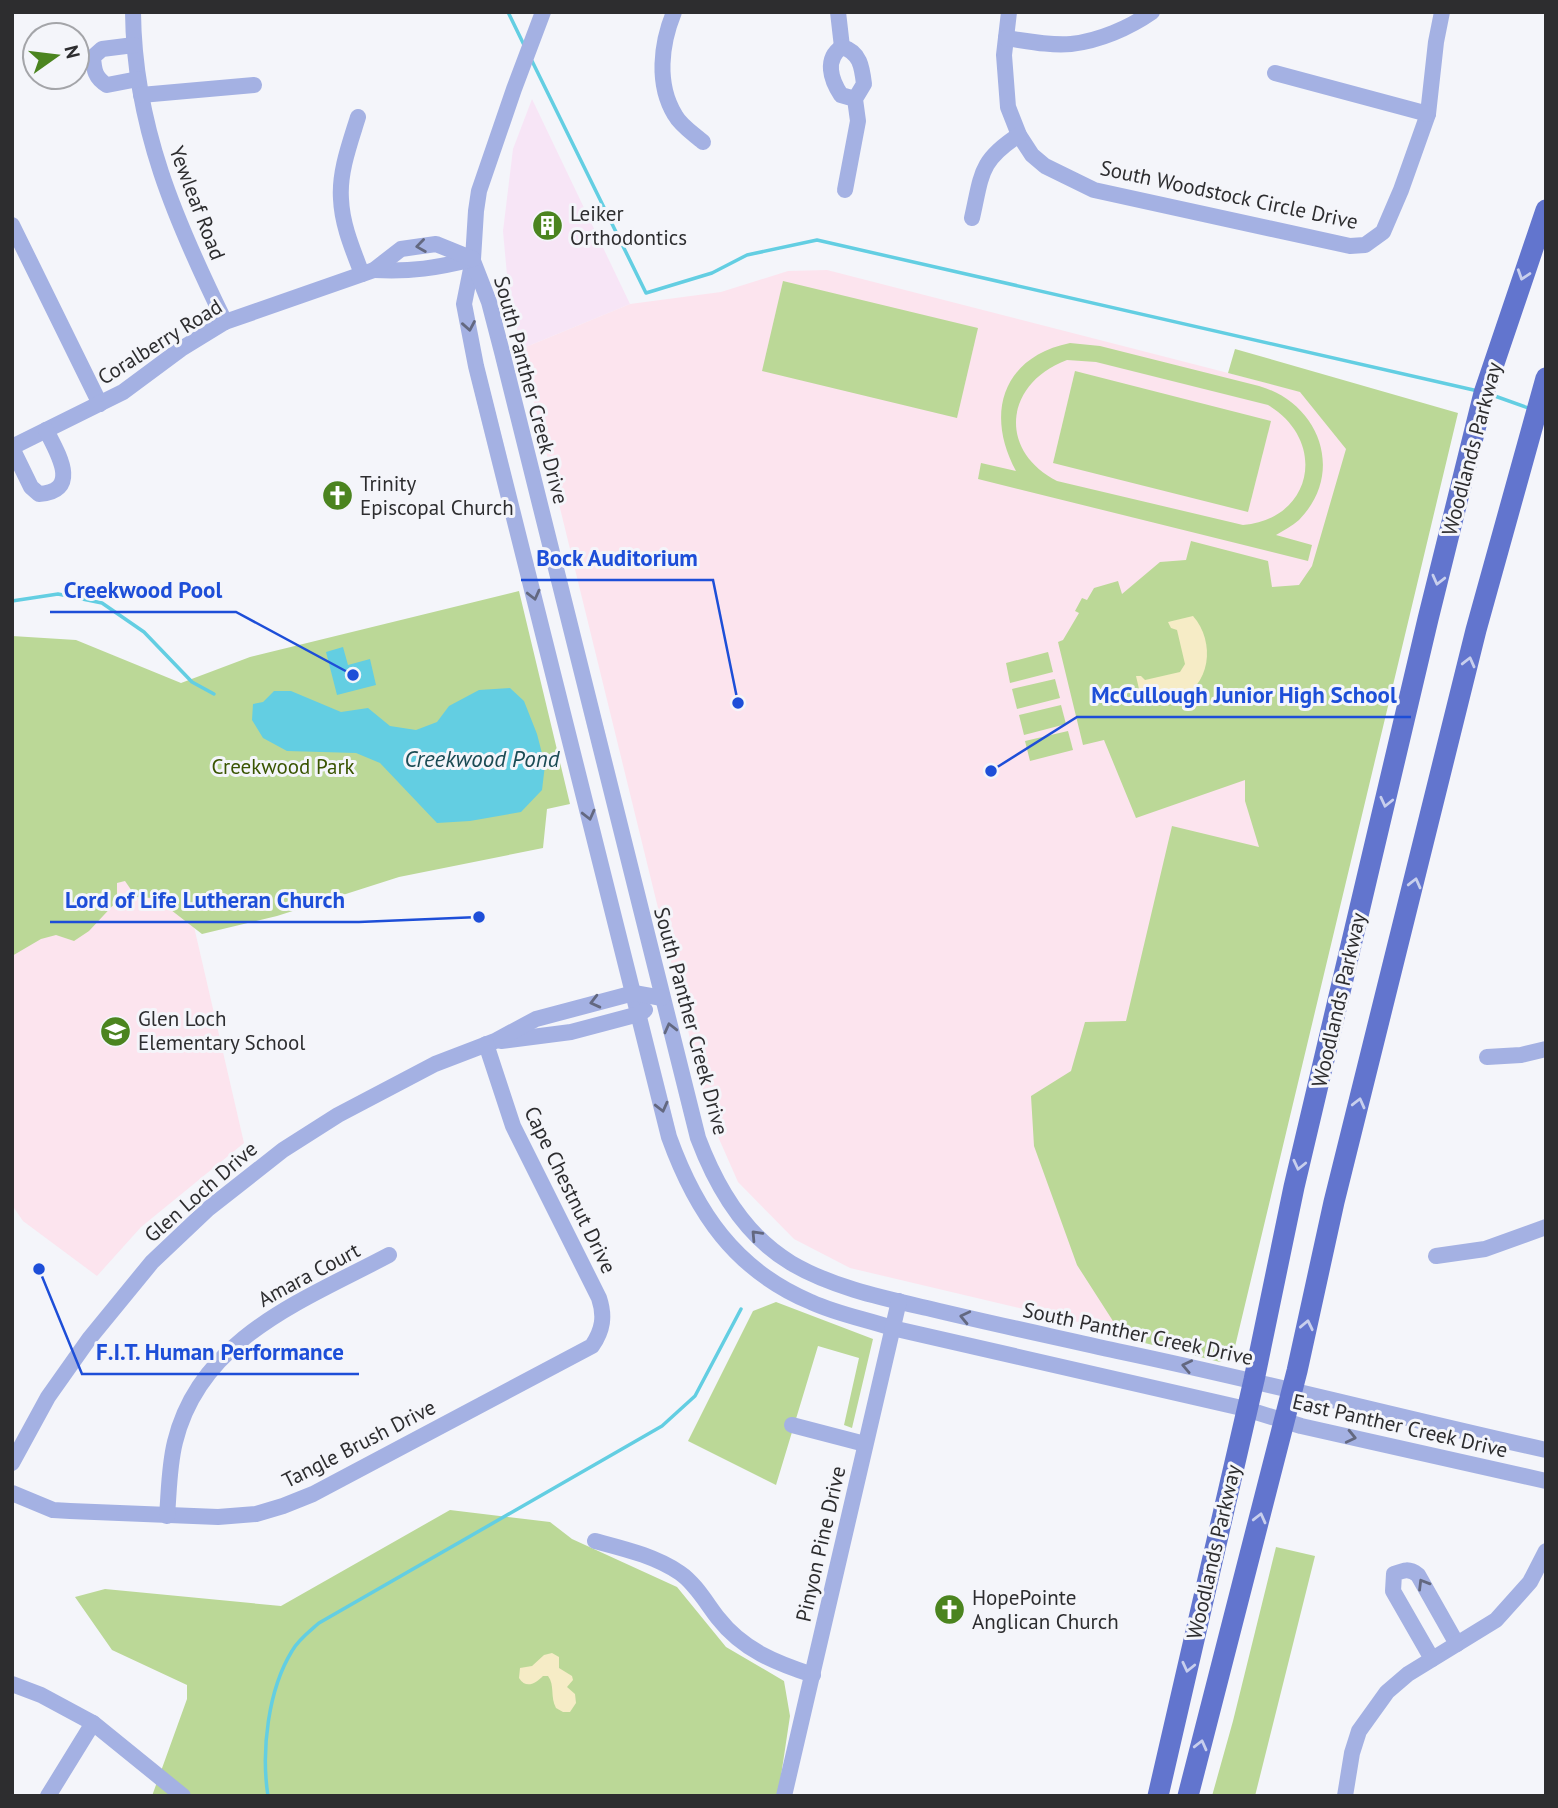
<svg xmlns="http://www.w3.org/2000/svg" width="1558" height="1808" viewBox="0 0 1558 1808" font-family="'PT Sans',sans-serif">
	<rect width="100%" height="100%" fill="#f4f5fa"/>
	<path fill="#f7e5f6" d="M532,99L630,304L521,349L508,286L503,231L513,149Z"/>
	<g fill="#fce4ee">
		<path d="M827,270L1438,427L1143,1235L1120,1332L850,1268L794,1239L738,1182L709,1116L521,349L630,304L721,292L788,271Z"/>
		<path d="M180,866L244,1143L141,1227L97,1276L23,1221L12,1205V911Z"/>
	</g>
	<g fill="#bbd897" fill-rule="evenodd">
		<path d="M783,281L978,328L957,418L762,371Z"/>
		<path d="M1070,343L1100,346L1259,386C1319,403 1346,472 1299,520C1292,526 1284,530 1276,535L1312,545L1308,561L978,479L981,463L1016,471C985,414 1002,357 1070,343ZM1067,360L1096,362L1268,405C1328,441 1313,519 1243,525L1057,481C997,450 1005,383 1067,360Z"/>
		<path d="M1235,349L1458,413L1233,1355L1220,1362L1125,1338L1120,1332L1077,1265L1034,1146L1031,1096L1071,1071L1085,1022L1126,1021L1172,826L1259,847L1245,801V780L1136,818L1104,740L1083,745L1058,642L1063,640L1079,613L1075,611L1082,598L1087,600L1094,588L1118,581L1122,594L1160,562L1186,560L1191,541L1268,561L1272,587L1299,585L1312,566L1346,449L1300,392L1228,373Z"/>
		<path d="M1075,371L1271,421L1248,512L1053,463Z"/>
		<path d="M519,591L570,804L547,809L543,848L399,877L277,916L202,934L162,903L152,898L136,897L125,881L117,883V901L89,931L74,941L56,935L41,939L12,956V636L76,640L181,683L250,657Z"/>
		<path d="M1048,652L1053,672L1010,683L1006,663Z"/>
		<path d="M1055,679L1060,698L1017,709L1012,689Z"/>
		<path d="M1061,705L1066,724L1024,735L1019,715Z"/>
		<path d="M1068,731L1073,750L1030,761L1025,741Z"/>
		<path d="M776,1302L873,1339L852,1428L844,1425L859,1358L818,1346L776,1485L688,1441L753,1311Z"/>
		<path d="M450,1510L550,1522L572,1539L677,1587L726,1647L784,1681L790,1716L778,1796H152L187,1699V1685L112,1650L75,1597L105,1589L281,1606Z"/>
		<path d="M1276,1547L1315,1556L1255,1796H1212L1233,1721Z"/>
	</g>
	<g fill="#f6ecc6">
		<path d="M1193,616C1216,642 1211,687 1176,700C1165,704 1153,703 1142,702L1136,676H1141L1145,680L1180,672L1185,664L1177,630L1171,628L1168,622Z"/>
		<path d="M552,1653L559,1657V1668L572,1676L573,1680L567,1687L575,1694L576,1703L570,1712H563L556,1708C550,1697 555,1685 548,1676H543C535,1684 526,1689 519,1678L520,1668L532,1666L544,1655Z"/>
	</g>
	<g fill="#63cee2">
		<path d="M343,647L348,665L370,659L376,685L337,695L326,652Z"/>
		<path d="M510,688L524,701L537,734L545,765L542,790L521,812L470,821L437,823L380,763L356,753L287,751L263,738L252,720L253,704L263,702L274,691H291L341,712L368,708L390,726L416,730L437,722L449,706L479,690Z"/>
	</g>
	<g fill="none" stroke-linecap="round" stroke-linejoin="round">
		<g stroke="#63cee2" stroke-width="3.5">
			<path d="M508,12L524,45"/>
			<path d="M532,61L646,293L712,273L747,255L817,240L1478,391"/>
			<path d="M1492,395L1531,409"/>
			<path d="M12,601L58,594L102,603L144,632L192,682L214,694"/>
			<path d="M268,1796C261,1751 268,1690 292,1651C298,1640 310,1631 319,1623L662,1426L695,1396L741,1309"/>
		</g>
		<g stroke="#a4b1e3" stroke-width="16">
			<path d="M133,12C134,126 176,222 225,322"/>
			<path d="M543,12L514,89L479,191L476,211L473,259L464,304L476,366L669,1137C696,1212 735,1270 811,1302C837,1314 865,1319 892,1328L1246,1409L1301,1426L1546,1481"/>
			<path d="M674,12C661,44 656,84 675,115C681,126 694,134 703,142"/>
			<path d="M838,12L842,47"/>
			<path d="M1009,12L1004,55L1008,107L1019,135L1032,155L1045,166L1094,190L1350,246L1365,245L1383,232L1401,190L1428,114L1436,42L1442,12"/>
			<path d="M1006,38C1027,41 1050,46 1071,44C1099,41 1129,28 1152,12"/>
			<path d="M134,45L102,49L93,57C94,70 95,78 107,85L138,79"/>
			<path d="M1275,73L1428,114"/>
			<path d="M141,95L254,85"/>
			<path d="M358,117C350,143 339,172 341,199C342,225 353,250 362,274"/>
			<path d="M845,190L858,121L855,99L864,84C862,67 860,52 842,47C824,59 831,80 841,95L855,99"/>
			<path d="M972,218C982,174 979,161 1019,135"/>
			<path d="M12,225L100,404"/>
			<path d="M473,261L489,302L502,352L698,1138C716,1186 744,1235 791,1263C834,1288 883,1298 931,1309C993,1324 1055,1337 1117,1351C1261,1381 1402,1418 1546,1450"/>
			<path d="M374,270C411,272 437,268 473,259"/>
			<path d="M12,447L123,392L181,349L225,322L374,270L401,249L436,244L473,259"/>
			<path d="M12,448L31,487L39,494C82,491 57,452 46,430"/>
			<path d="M501,1041L571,1032L639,1014L645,1010"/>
			<path d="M1487,1057L1521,1055L1546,1049"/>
			<path d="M1436,1256L1485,1249L1546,1227"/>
			<path d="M792,1425L865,1444"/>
			<path d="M12,1463L48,1397L89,1339L152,1262L208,1209L283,1150L338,1115L435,1064L495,1041L536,1019L634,993L662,998"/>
			<path d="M12,1493L53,1510L70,1511L218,1517L256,1514L283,1506L313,1494L592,1346C603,1330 605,1316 599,1298L513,1126L486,1044"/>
			<path d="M167,1516C169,1491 169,1466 175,1442C200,1338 304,1300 389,1255"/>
			<path d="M595,1541C625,1549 655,1556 680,1573C695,1583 707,1604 718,1618C743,1650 776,1663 813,1675"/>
			<path d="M1432,1659L1393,1591L1394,1574C1404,1570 1409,1568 1418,1575L1457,1644"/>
			<path d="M12,1684L41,1695L93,1723L183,1796"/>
			<path d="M48,1796L93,1723"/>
			<path d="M784,1796L899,1301"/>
			<path d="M1345,1796L1352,1753L1359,1731L1387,1692L1408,1674L1496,1620L1530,1582L1546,1551"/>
		</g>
		<g stroke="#6275ce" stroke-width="21">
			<path d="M1158,1796L1254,1380L1294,1187L1428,619L1484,393L1546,210"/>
			<path d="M1188,1796L1297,1371L1334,1202L1476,630L1546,378"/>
		</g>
	</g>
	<defs><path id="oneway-chevron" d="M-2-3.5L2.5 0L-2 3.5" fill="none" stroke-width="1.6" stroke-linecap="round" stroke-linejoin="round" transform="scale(1.75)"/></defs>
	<g stroke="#636880">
		<use href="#oneway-chevron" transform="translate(421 246) rotate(172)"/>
		<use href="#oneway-chevron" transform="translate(469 326) rotate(80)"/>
		<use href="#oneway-chevron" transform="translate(534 595) rotate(76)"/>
		<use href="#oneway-chevron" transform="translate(589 815) rotate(76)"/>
		<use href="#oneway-chevron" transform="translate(595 1002) rotate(166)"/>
		<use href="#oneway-chevron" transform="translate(670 1028) rotate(-104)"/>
		<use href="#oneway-chevron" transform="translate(662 1107) rotate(76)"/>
		<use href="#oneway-chevron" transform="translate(756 1235) rotate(-133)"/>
		<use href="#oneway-chevron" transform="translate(965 1317) rotate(-167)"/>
		<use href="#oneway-chevron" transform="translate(1187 1366) rotate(-168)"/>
		<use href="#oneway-chevron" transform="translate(1351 1437) rotate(13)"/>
		<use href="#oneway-chevron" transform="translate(1423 1584) rotate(-121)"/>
	</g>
	<g stroke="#c8cfed">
		<use href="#oneway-chevron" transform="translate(1523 275) rotate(108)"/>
		<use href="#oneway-chevron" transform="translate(1438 580) rotate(104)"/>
		<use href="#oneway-chevron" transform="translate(1469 662) rotate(-76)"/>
		<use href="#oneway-chevron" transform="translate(1386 802) rotate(103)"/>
		<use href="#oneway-chevron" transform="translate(1415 883) rotate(-76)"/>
		<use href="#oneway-chevron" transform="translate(1359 1103) rotate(-76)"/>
		<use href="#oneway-chevron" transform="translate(1299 1165) rotate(103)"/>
		<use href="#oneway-chevron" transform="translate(1307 1325) rotate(-78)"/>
		<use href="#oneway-chevron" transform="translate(1260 1518) rotate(-76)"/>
		<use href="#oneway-chevron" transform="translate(1188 1667) rotate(103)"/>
		<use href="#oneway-chevron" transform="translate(1201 1745) rotate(-76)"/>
	</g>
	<defs>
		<symbol id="building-disc" viewBox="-11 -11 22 22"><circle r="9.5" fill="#4b841f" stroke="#f4f5fa"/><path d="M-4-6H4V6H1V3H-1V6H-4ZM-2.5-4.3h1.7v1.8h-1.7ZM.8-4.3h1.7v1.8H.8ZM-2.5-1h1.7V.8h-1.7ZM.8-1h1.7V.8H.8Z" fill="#fff"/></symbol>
		<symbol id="church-disc" viewBox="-11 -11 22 22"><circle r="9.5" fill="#4b841f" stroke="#f4f5fa"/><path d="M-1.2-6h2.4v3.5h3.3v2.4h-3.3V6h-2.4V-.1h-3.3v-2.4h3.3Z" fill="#fff"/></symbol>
		<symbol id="school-disc" viewBox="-11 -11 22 22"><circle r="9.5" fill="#4b841f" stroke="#f4f5fa"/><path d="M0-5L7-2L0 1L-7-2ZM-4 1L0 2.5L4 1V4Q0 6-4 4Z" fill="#fff"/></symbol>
	</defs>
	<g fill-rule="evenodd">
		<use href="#building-disc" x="530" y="208" width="35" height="35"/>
		<use href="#church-disc" x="320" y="478" width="35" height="35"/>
		<use href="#school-disc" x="98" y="1014" width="35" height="35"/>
		<use href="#church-disc" x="932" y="1592" width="35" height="35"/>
	</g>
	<g text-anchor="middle" stroke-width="6" stroke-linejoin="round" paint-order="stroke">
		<g font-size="21" fill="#2d2d2f" stroke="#f4f5fa">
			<text transform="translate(1229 195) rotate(12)" y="7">South Woodstock Circle Drive</text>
			<text transform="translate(197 203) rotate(69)" y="7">Yewleaf Road</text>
			<text transform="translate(160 342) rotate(-32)" y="7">Coralberry Road</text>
			<text transform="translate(531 390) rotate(75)" y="7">South Panther Creek Drive</text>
			<text transform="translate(1472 449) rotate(-75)" y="7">Woodlands Parkway</text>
			<text transform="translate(1339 1000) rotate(-77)" y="7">Woodlands Parkway</text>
			<text transform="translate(691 1021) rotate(75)" y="7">South Panther Creek Drive</text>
			<text transform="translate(570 1190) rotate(64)" y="7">Cape Chestnut Drive</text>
			<text transform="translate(201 1192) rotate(-41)" y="7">Glen Loch Drive</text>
			<text transform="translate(309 1275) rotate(-28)" y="7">Amara Court</text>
			<text transform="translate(1138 1334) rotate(12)" y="7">South Panther Creek Drive</text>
			<text transform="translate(1400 1426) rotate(13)" y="7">East Panther Creek Drive</text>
			<text transform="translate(359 1444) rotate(-27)" y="7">Tangle Brush Drive</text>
			<text transform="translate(821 1544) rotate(-77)" y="7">Pinyon Pine Drive</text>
			<text transform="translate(1214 1552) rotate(-77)" y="7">Woodlands Parkway</text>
		</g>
		<g font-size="21" fill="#2d2d2f" stroke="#f4f5fa" text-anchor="start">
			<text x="570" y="221">Leiker<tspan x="570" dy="24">Orthodontics</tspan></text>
			<text x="360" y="491">Trinity<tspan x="360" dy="24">Episcopal Church</tspan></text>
			<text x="138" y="1026">Glen Loch<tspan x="138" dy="24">Elementary School</tspan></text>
			<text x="972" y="1605">HopePointe<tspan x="972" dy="24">Anglican Church</tspan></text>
		</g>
		<g font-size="21" fill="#3a5502" stroke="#f4f5fa">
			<text x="283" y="774">Creekwood Park</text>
		</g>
		<g font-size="23" font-style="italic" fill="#1b4b54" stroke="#f4f5fa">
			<text x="482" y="767">Creekwood Pond</text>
		</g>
	</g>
	<path fill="none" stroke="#1d4ed8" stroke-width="2.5" d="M738 703L713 580H521M353 675L236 612H50M991 771L1077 717H1411M479 917L359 922H50M39 1269L82 1374H359"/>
	<g fill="#1d4ed8" stroke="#f4f5fa" stroke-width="2.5">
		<circle cx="738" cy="703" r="7"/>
		<circle cx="353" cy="675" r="7"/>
		<circle cx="991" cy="771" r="7"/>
		<circle cx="479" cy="917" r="7"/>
		<circle cx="39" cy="1269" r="7"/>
	</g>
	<g font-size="23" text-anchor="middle" font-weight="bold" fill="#1d4ed8" stroke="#f4f5fa" stroke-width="6" stroke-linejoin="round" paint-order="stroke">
		<text x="617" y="566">Bock Auditorium</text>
		<text x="143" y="598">Creekwood Pool</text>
		<text x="1244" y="703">McCullough Junior High School</text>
		<text x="205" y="908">Lord of Life Lutheran Church</text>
		<text x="220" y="1360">F.I.T. Human Performance</text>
	</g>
	<rect width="1558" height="1808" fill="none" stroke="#2d2d2f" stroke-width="28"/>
	<g transform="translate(56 56) rotate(76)"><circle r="33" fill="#f4f5fa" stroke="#a4a5a9" stroke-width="2"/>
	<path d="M0-5L12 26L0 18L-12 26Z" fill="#4b841f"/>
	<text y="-10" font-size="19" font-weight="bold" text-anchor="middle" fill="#2d2d2f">N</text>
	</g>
</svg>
